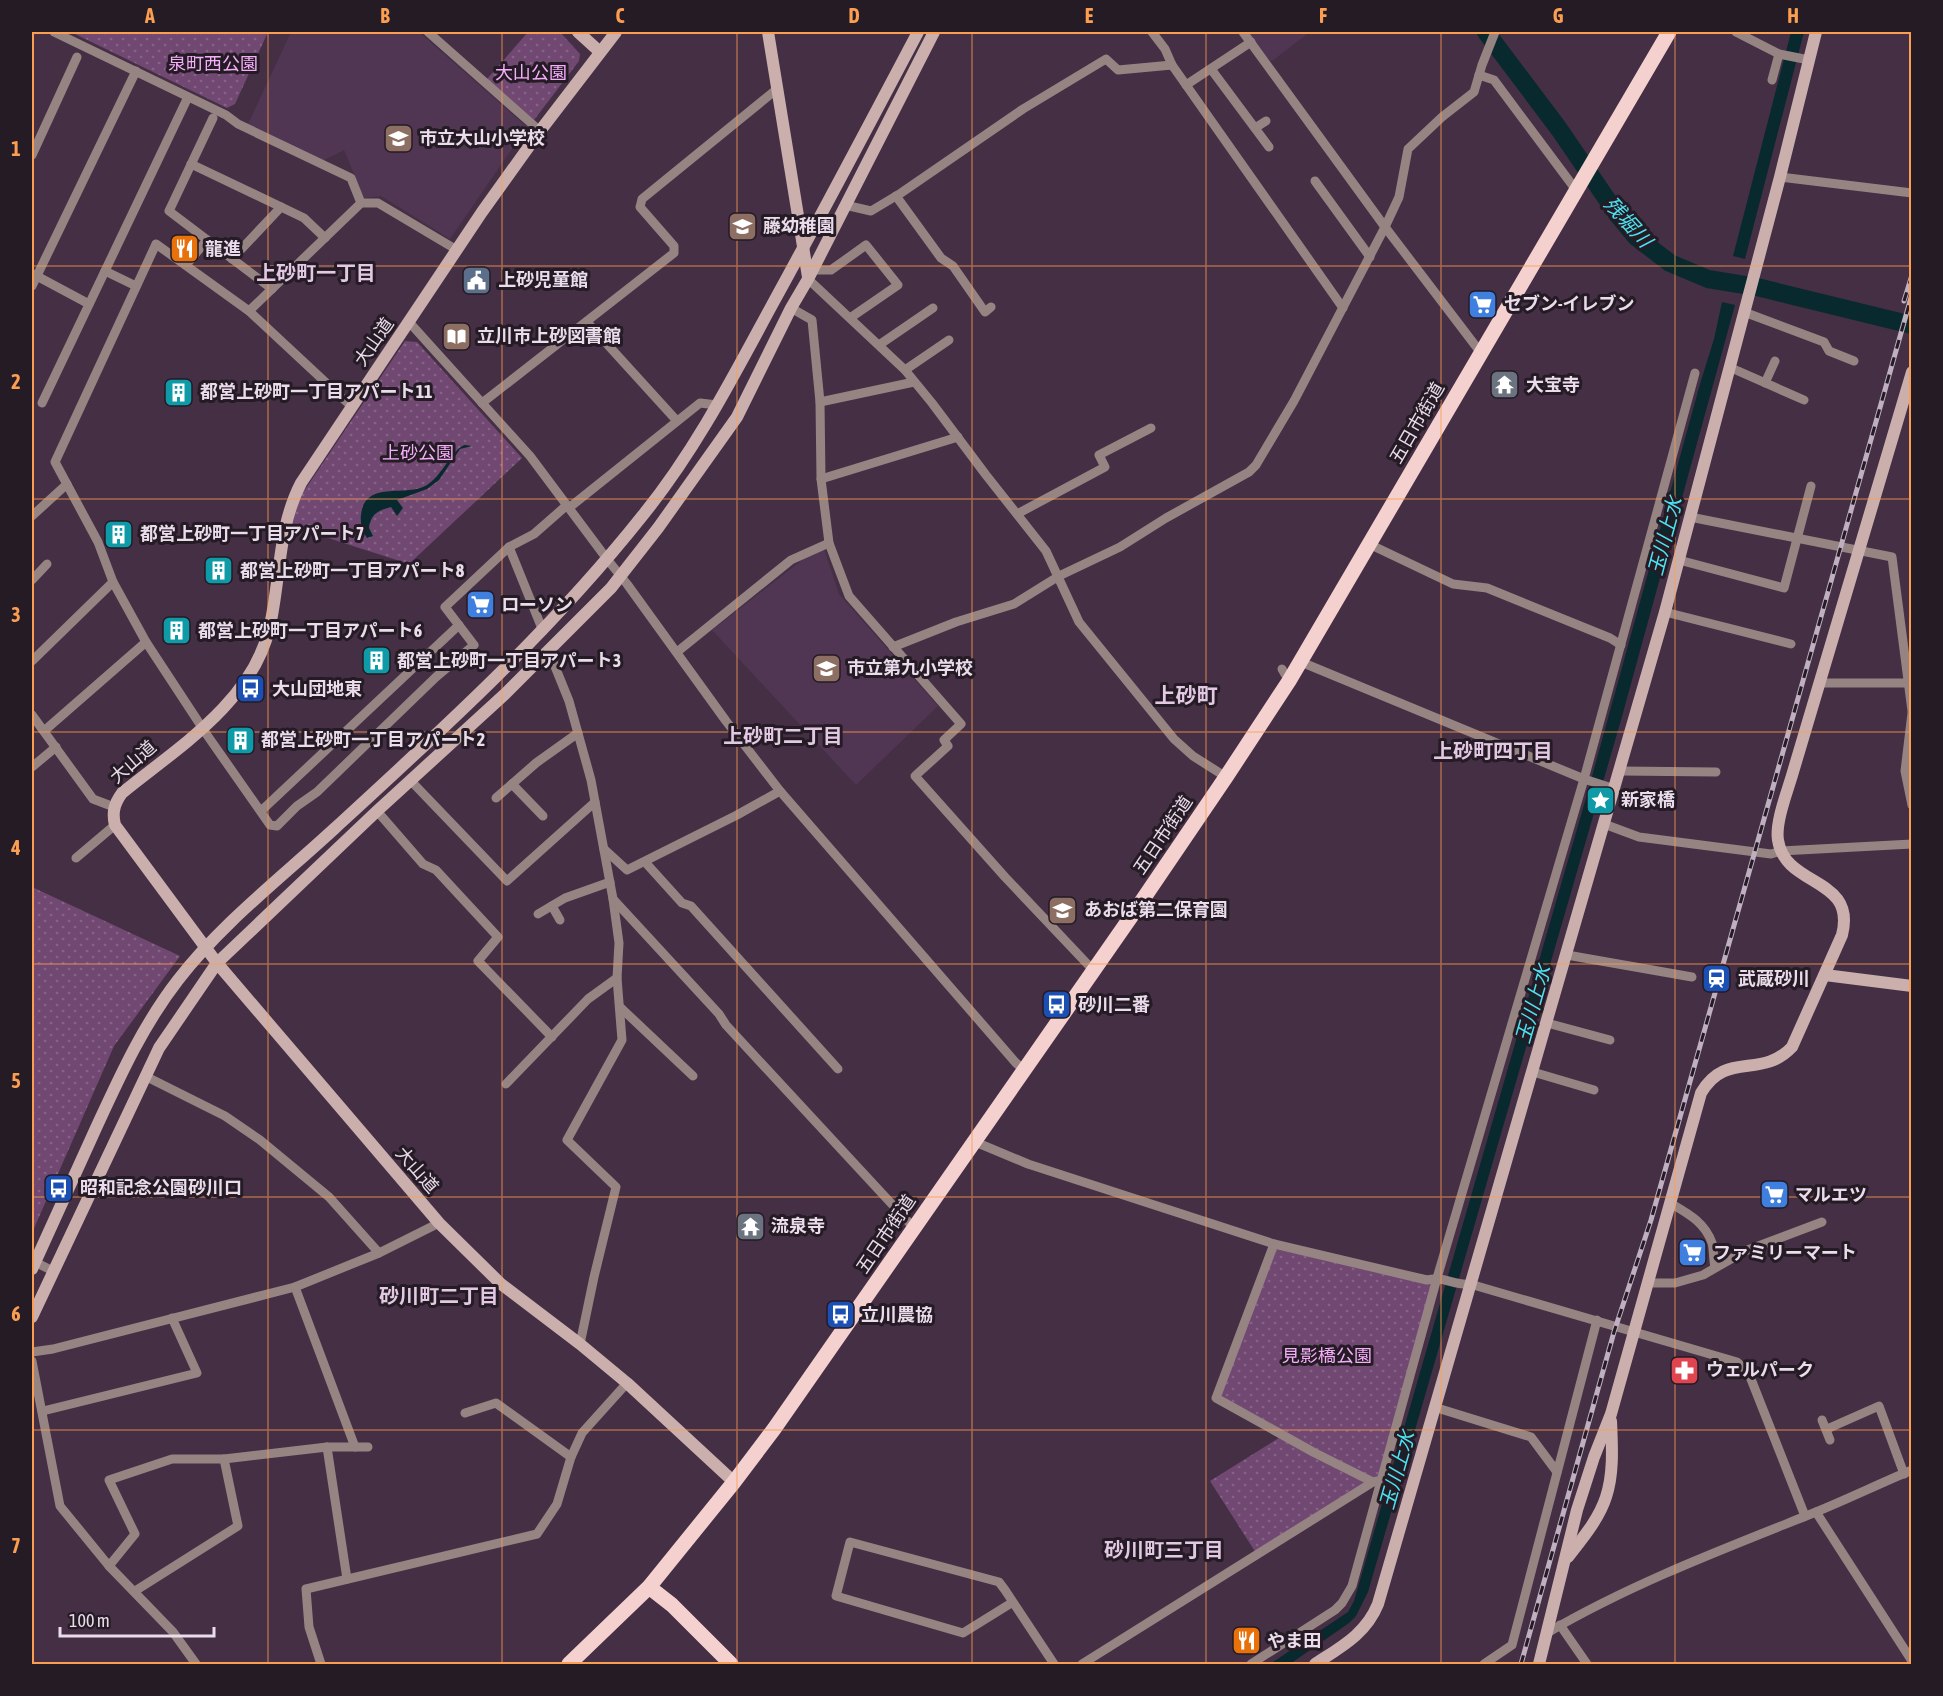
<svg xmlns="http://www.w3.org/2000/svg" width="1943" height="1696" viewBox="0 0 1943 1696" font-family="'Asap Condensed','Noto Sans JP',sans-serif">
	<defs>
		<pattern id="park-dots" width="8" height="8" patternUnits="userSpaceOnUse" patternTransform="scale(1.5)"><rect width="8" height="8" fill="#704872"/><path d="M2 2h.1M6 6h.1" fill="none" stroke="#856286" stroke-width="1.8" stroke-linecap="round"/></pattern>
	</defs>
	<rect width="100%" height="100%" fill="#442f45"/>
	<g fill="#503652">
		<path d="M291,32H419L527,127L450,239L381,196L364,198L344,150L322,161L248,124Z"/>
		<path d="M1248,32H1310L1272,61L1269,60Z"/>
		<path d="M819,547L824,549L839,594L938,706L856,785L712,630Z"/>
	</g>
	<g fill="url(#park-dots)">
		<path d="M71,32H268L235,104L227,108Z"/>
		<path d="M528,32H560L580,54L579,61L534,120L487,79Z"/>
		<path d="M405,341L417,342L522,458L409,564L291,526L300,497Z"/>
		<path d="M32,887L180,956L114,1046L32,1233Z"/>
		<path d="M1274,1249L1439,1282L1380,1477L1256,1553L1210,1481L1285,1434L1221,1396Z"/>
	</g>
	<g fill="#082a2e">
		<path d="M1791,32H1804L1745,259L1733,256Z"/>
		<path d="M1722,302L1735,305L1621,720L1368,1592L1356,1616L1349,1623L1290,1664H1270L1348,1612L1354,1601L1588,791L1700,384L1714,339Z"/>
		<path d="M465,445L472,446L460,449L439,480L427,489L397,500L403,508L397,516L391,507C377,511 371,514 369,528L373,536L367,538C362,531 360,523 361,515C365,479 406,498 427,485C442,476 453,448 465,445Z"/>
	</g>
	<g fill="none" stroke-linecap="round" stroke-linejoin="round">
		<path stroke="#082a2e" stroke-width="18" d="M1486,32L1559,129L1617,214L1636,237L1670,263L1708,279L1757,287L1912,325"/>
		<g stroke="#968483" stroke-width="9">
			<path d="M54,32L226,115L238,124L351,178L361,203"/>
			<path d="M428,32L540,131"/>
			<path d="M1152,32L1165,49L1172,65L1343,308"/>
			<path d="M1243,32L1385,227L1481,353"/>
			<path d="M1736,32L1779,54L1809,60"/>
			<path d="M1211,69L1269,147"/>
			<path d="M1479,75L1494,80L1576,190"/>
			<path d="M1772,80L1779,54"/>
			<path d="M1186,85L1251,42"/>
			<path d="M213,118L169,211L272,289"/>
			<path d="M1255,128L1266,121"/>
			<path d="M32,155L77,57"/>
			<path d="M191,164L304,218L325,238"/>
			<path d="M1780,177L1912,193"/>
			<path d="M1315,181L1370,257"/>
			<path d="M896,196L941,258L953,266L985,312L991,307"/>
			<path d="M845,205L871,211L901,193L1023,109L1106,59L1118,70L1172,65"/>
			<path d="M232,259L281,207"/>
			<path d="M186,265L207,240"/>
			<path d="M812,270H831L866,245L898,285L850,318"/>
			<path d="M105,271L136,286"/>
			<path d="M33,274L89,304"/>
			<path d="M808,279L905,370L932,403L986,475L1046,551L1079,622L1174,739L1193,756L1226,777"/>
			<path d="M32,286L136,71"/>
			<path d="M791,308L812,320L820,402L821,479L829,543L835,559L849,596L961,724L944,740L948,746L915,776L1005,877L1093,970"/>
			<path d="M249,311L361,203H378L457,250"/>
			<path d="M1744,312L1824,342L1829,351L1854,361"/>
			<path d="M409,322L530,456L607,559L627,584L726,721L780,791L1016,1063L1024,1070"/>
			<path d="M587,322L677,421"/>
			<path d="M879,345L933,308"/>
			<path d="M1729,367L1804,400"/>
			<path d="M905,370L949,340"/>
			<path d="M1765,383L1775,361"/>
			<path d="M820,402L914,382"/>
			<path d="M42,403L188,97"/>
			<path d="M482,403L674,253V246L640,207L642,199L777,89"/>
			<path d="M351,406L249,311L156,244L55,462L98,542L113,582L146,642L207,735L270,825L277,826L297,806L317,792L436,677L474,645L445,607L509,547L534,534L567,505"/>
			<path d="M821,479L958,437"/>
			<path d="M570,507L700,403L717,405"/>
			<path d="M1017,514L1105,467L1099,455L1151,428"/>
			<path d="M32,516L67,484"/>
			<path d="M1690,517L1892,557L1912,711"/>
			<path d="M1369,544L1453,584L1487,588L1610,638L1621,645"/>
			<path d="M509,547L543,631"/>
			<path d="M1679,560L1784,588L1811,486"/>
			<path d="M32,580L47,564"/>
			<path d="M1665,612L1791,644"/>
			<path d="M893,647L956,622L1014,604L1059,576L1120,547L1166,518L1249,472L1256,465L1294,401L1385,227L1399,197L1408,149L1442,117L1474,92L1482,65L1495,32"/>
			<path d="M677,652L791,560L829,543"/>
			<path d="M547,653L554,664L569,701L591,780L613,899L619,943L617,978L622,1040L567,1140L616,1187L594,1277L580,1344"/>
			<path d="M32,661L113,582"/>
			<path d="M1301,662L1584,779L1615,789"/>
			<path d="M1282,669L1289,681"/>
			<path d="M1821,683H1912"/>
			<path d="M1912,713L1905,771L1912,805"/>
			<path d="M32,715L93,799L114,807"/>
			<path d="M44,731L146,642"/>
			<path d="M32,767L56,747"/>
			<path d="M1621,771L1716,772"/>
			<path d="M411,781L507,881L595,802"/>
			<path d="M512,784L543,816"/>
			<path d="M496,798L536,763L578,733"/>
			<path d="M261,811L459,625"/>
			<path d="M377,811L423,864L436,870L498,937L478,961L552,1037"/>
			<path d="M1604,824L1639,837L1771,854L1781,851L1912,844"/>
			<path d="M604,849L627,870L737,815L780,791"/>
			<path d="M76,858L115,825"/>
			<path d="M645,862L682,903L691,906L838,1069"/>
			<path d="M613,899L719,1014L726,1025L914,1228"/>
			<path d="M552,906L560,920"/>
			<path d="M538,914L565,898L610,882"/>
			<path d="M1567,955L1692,977"/>
			<path d="M621,1008L693,1076"/>
			<path d="M1547,1023L1610,1040"/>
			<path d="M1533,1072L1594,1090"/>
			<path d="M145,1076L225,1116L260,1140L329,1197L379,1253"/>
			<path d="M506,1084L588,999L617,978"/>
			<path d="M973,1141L1028,1164L1274,1244L1427,1280C1445,1276 1454,1286 1470,1284L1737,1362L1749,1374L1805,1516"/>
			<path d="M1670,1203C1687,1213 1705,1222 1712,1243C1714,1250 1713,1259 1715,1267"/>
			<path d="M1274,1244L1216,1398L1315,1453L1373,1482"/>
			<path d="M35,1262L53,1271"/>
			<path d="M1647,1283H1675L1703,1275L1745,1251L1822,1222"/>
			<path d="M295,1287L355,1447"/>
			<path d="M32,1352L53,1349L295,1287L379,1253L439,1223"/>
			<path d="M32,1361L60,1506L109,1566L173,1632L196,1664"/>
			<path d="M1434,1407L1531,1437L1557,1472"/>
			<path d="M43,1411L197,1373L172,1318"/>
			<path d="M465,1413L496,1403L571,1457"/>
			<path d="M1822,1420L1830,1440"/>
			<path d="M1827,1429L1879,1406L1904,1474"/>
			<path d="M327,1447L347,1579"/>
			<path d="M1816,1512L1912,1661"/>
			<path d="M109,1566L135,1534L109,1480L172,1459H224L327,1447H368"/>
			<path d="M135,1591L238,1526L224,1459"/>
			<path d="M1013,1602L963,1633L836,1596L850,1542L999,1582L1005,1590L1054,1664"/>
			<path d="M1560,1625L1587,1664"/>
			<path d="M1547,1633C1629,1585 1718,1551 1806,1516C1842,1502 1876,1485 1912,1470"/>
			<path d="M321,1664L309,1627L306,1589L537,1534L557,1504L571,1457L582,1433L627,1383"/>
			<path d="M1082,1664L1373,1482L1383,1480"/>
			<path d="M1251,1664L1335,1610L1342,1603L1352,1586L1437,1278L1584,779L1695,373"/>
			<path d="M1484,1664L1512,1645L1597,1320"/>
		</g>
		<g stroke="#cbafad" stroke-width="12">
			<path d="M578,32L600,52"/>
			<path d="M616,32L540,131L482,212L301,483C277,529 281,580 269,630C250,704 177,748 122,793C114,804 112,813 115,825L217,963L439,1223L501,1284L580,1344L627,1383L734,1482"/>
			<path d="M768,32L808,277"/>
			<path d="M1825,975L1912,986"/>
			<path d="M32,1269C53,1222 75,1175 96,1128C120,1076 143,1025 178,980C221,924 282,877 334,829C442,730 551,631 643,515C695,451 733,377 772,305C822,214 870,123 918,32"/>
			<path d="M32,1317L159,1048L217,963L377,811L505,694L611,588L658,528L737,417L791,308L808,279L934,32"/>
			<path d="M1568,1557C1582,1539 1599,1519 1606,1497C1614,1473 1612,1445 1611,1421"/>
			<path d="M1315,1664C1341,1647 1366,1634 1378,1604L1665,612L1780,177L1816,32"/>
			<path d="M1539,1664L1577,1510L1594,1457L1611,1414L1701,1093C1726,1050 1761,1080 1792,1047L1842,935C1857,876 1785,888 1778,840C1775,822 1788,790 1793,772L1912,372"/>
		</g>
		<g stroke="#f4d0ce" stroke-width="15">
			<path d="M649,1587L672,1605L731,1664"/>
			<path d="M569,1664L649,1587L734,1482L774,1429L1135,911L1226,777L1289,681L1669,32"/>
		</g>
		<defs>
			<g id="rail">
				<path d="M1904,301L1912,275"/>
				<path d="M1521,1664L1614,1332L1651,1220L1912,294"/>
			</g>
		</defs>
		<use href="#rail" stroke="#bfafc0" stroke-width="5"/>
		<use href="#rail" stroke="#251b25" stroke-width="3" stroke-dasharray="9" stroke-linecap="butt"/>
	</g>
	<path fill="none" stroke="#fb9e51" stroke-width="1.5" stroke-opacity="0.55" d="M268,32V1664M502,32V1664M737,32V1664M972,32V1664M1206,32V1664M1441,32V1664M1675,32V1664M32,266H1912M32,499H1912M32,732H1912M32,964H1912M32,1197H1912M32,1430H1912"/>
	<defs>
		<symbol id="school-square" viewBox="-11 -11 22 22"><rect x="-9" y="-9" width="18" height="18" rx="4" fill="#8d6e63" stroke="#251b25"/><path d="M0-5L7-2L0 1L-7-2ZM-4 1L0 2.5L4 1V4Q0 6-4 4Z" fill="#fff"/></symbol>
		<symbol id="restaurant-square" viewBox="-11 -11 22 22"><rect x="-9" y="-9" width="18" height="18" rx="4" fill="#e8710a" stroke="#251b25"/><path d="M-5-6h1v4h1v-4h1v4h1v-4h1v5L-1.5 .5V6h-2V.5L-5-1ZM5-6V6H3V1.5H1.5Q1.5-4 5-6Z" fill="#fff"/></symbol>
		<symbol id="civic-square" viewBox="-11 -11 22 22"><rect x="-9" y="-9" width="18" height="18" rx="4" fill="#5c6f8a" stroke="#251b25"/><path d="M-.6-6.5H3V-4.5H.6V-3L4-1V1h2V6H-6V1h2V-1L-.6-3ZM-1.2 2.5V6h2.4V2.5Z" fill="#fff"/></symbol>
		<symbol id="supermarket-square" viewBox="-11 -11 22 22"><rect x="-9" y="-9" width="18" height="18" rx="4" fill="#3f7fe0" stroke="#251b25"/><path d="M-6-5.5h2.5l.6 2H6L4.5 2H-2.5L-4.4-4H-6ZM-1.5 3.2a1.3 1.3 0 1 0 .1 0ZM3 3.2a1.3 1.3 0 1 0 .1 0Z" fill="#fff"/></symbol>
		<symbol id="library-square" viewBox="-11 -11 22 22"><rect x="-9" y="-9" width="18" height="18" rx="4" fill="#8d6e63" stroke="#251b25"/><path d="M-6-4Q-3-5.5-.7-3.5V5Q-3 3-6 4ZM6-4Q3-5.5 .7-3.5V5Q3 3 6 4Z" fill="#fff"/></symbol>
		<symbol id="temple-square" viewBox="-11 -11 22 22"><rect x="-9" y="-9" width="18" height="18" rx="4" fill="#6b7280" stroke="#251b25"/><path d="M0-6L5-2H3V0L6.5 2.5H4V6H1.5V3h-3V6H-4V2.5H-6.5L-3 0V-2H-5Z" fill="#fff"/></symbol>
		<symbol id="building-square" viewBox="-11 -11 22 22"><rect x="-9" y="-9" width="18" height="18" rx="4" fill="#0f9aa8" stroke="#251b25"/><path d="M-4-6H4V6H1V3H-1V6H-4ZM-2.5-4.3h1.7v1.8h-1.7ZM.8-4.3h1.7v1.8H.8ZM-2.5-1h1.7V.8h-1.7ZM.8-1h1.7V.8H.8Z" fill="#fff"/></symbol>
		<symbol id="bus-square" viewBox="-11 -11 22 22"><rect x="-9" y="-9" width="18" height="18" rx="4" fill="#1a4fb4" stroke="#251b25"/><path d="M-5-6H5V4H4V6H2V4H-2V6H-4V4H-5ZM-3.5-4V0h7V-4ZM-3.5 1.2v1.5H-2V1.2ZM2 1.2v1.5H3.5V1.2Z" fill="#fff"/></symbol>
		<symbol id="sight-square" viewBox="-11 -11 22 22"><rect x="-9" y="-9" width="18" height="18" rx="4" fill="#0f9aa8" stroke="#251b25"/><path d="M0-6L1.8-2.2L6-1.7L2.9 1.2L3.7 5.4L0 3.3L-3.7 5.4L-2.9 1.2L-6-1.7L-1.8-2.2Z" fill="#fff"/></symbol>
		<symbol id="station-square" viewBox="-11 -11 22 22"><rect x="-9" y="-9" width="18" height="18" rx="4" fill="#1a4fb4" stroke="#251b25"/><path d="M-3-6H3Q5-6 5-4V2Q5 4 3 4L4.5 6H3L1.5 4h-3L-3 6H-4.5L-3 4Q-5 4-5 2V-4Q-5-6-3-6ZM-3.5-4v3h7v-3ZM-3.5 1v1.5H-2V1ZM2 1v1.5H3.5V1Z" fill="#fff"/></symbol>
		<symbol id="pharmacy-square" viewBox="-11 -11 22 22"><rect x="-9" y="-9" width="18" height="18" rx="4" fill="#e0444e" stroke="#251b25"/><path d="M-2-6h4v4h4v4h-4v4h-4v-4h-4v-4h4Z" fill="#fff"/></symbol>
	</defs>
	<g fill-rule="evenodd">
		<use href="#school-square" x="382" y="122" width="33" height="33"/>
		<use href="#school-square" x="726" y="210" width="33" height="33"/>
		<use href="#restaurant-square" x="168" y="232" width="33" height="33"/>
		<use href="#civic-square" x="460" y="264" width="33" height="33"/>
		<use href="#supermarket-square" x="1466" y="288" width="33" height="33"/>
		<use href="#library-square" x="440" y="320" width="33" height="33"/>
		<use href="#temple-square" x="1488" y="368" width="33" height="33"/>
		<use href="#building-square" x="162" y="376" width="33" height="33"/>
		<use href="#building-square" x="102" y="518" width="33" height="33"/>
		<use href="#building-square" x="202" y="554" width="33" height="33"/>
		<use href="#supermarket-square" x="464" y="588" width="33" height="33"/>
		<use href="#building-square" x="160" y="614" width="33" height="33"/>
		<use href="#building-square" x="360" y="644" width="33" height="33"/>
		<use href="#school-square" x="810" y="652" width="33" height="33"/>
		<use href="#bus-square" x="234" y="672" width="33" height="33"/>
		<use href="#building-square" x="224" y="724" width="33" height="33"/>
		<use href="#sight-square" x="1584" y="784" width="33" height="33"/>
		<use href="#school-square" x="1046" y="894" width="33" height="33"/>
		<use href="#station-square" x="1700" y="962" width="33" height="33"/>
		<use href="#bus-square" x="1040" y="988" width="33" height="33"/>
		<use href="#bus-square" x="42" y="1172" width="33" height="33"/>
		<use href="#supermarket-square" x="1758" y="1178" width="33" height="33"/>
		<use href="#temple-square" x="734" y="1210" width="33" height="33"/>
		<use href="#supermarket-square" x="1676" y="1236" width="33" height="33"/>
		<use href="#bus-square" x="824" y="1298" width="33" height="33"/>
		<use href="#pharmacy-square" x="1668" y="1354" width="33" height="33"/>
		<use href="#restaurant-square" x="1230" y="1624" width="33" height="33"/>
	</g>
	<g text-anchor="middle" stroke-width="6" stroke-linejoin="round" paint-order="stroke">
		<g font-size="18" fill="#f5affa" stroke="#251b25">
			<text x="213" y="70">泉町西公園</text>
			<text x="531" y="79">大山公園</text>
			<text x="418" y="459">上砂公園</text>
			<text x="1327" y="1362">見影橋公園</text>
		</g>
		<g font-size="18" font-weight="bold" fill="#eadceb" stroke="#251b25" text-anchor="start">
			<text x="419" y="144">市立大山小学校</text>
			<text x="763" y="232">藤幼稚園</text>
			<text x="205" y="255">龍進</text>
			<text x="498" y="286">上砂児童館</text>
			<text x="1504" y="310">セブン-イレブン</text>
			<text x="477" y="342">立川市上砂図書館</text>
			<text x="1526" y="391">大宝寺</text>
			<text x="200" y="398">都営上砂町一丁目アパート11</text>
			<text x="140" y="540">都営上砂町一丁目アパート7</text>
			<text x="240" y="577">都営上砂町一丁目アパート8</text>
			<text x="501" y="611">ローソン</text>
			<text x="198" y="637">都営上砂町一丁目アパート6</text>
			<text x="397" y="667">都営上砂町一丁目アパート3</text>
			<text x="847" y="674">市立第九小学校</text>
			<text x="272" y="695">大山団地東</text>
			<text x="261" y="746">都営上砂町一丁目アパート2</text>
			<text x="1621" y="806">新家橋</text>
			<text x="1084" y="916">あおば第二保育園</text>
			<text x="1738" y="985">武蔵砂川</text>
			<text x="1078" y="1011">砂川二番</text>
			<text x="80" y="1194">昭和記念公園砂川口</text>
			<text x="1795" y="1201">マルエツ</text>
			<text x="771" y="1232">流泉寺</text>
			<text x="1713" y="1259">ファミリーマート</text>
			<text x="861" y="1321">立川農協</text>
			<text x="1706" y="1376">ウェルパーク</text>
			<text x="1267" y="1647">やま田</text>
		</g>
		<g font-size="18" fill="#eadceb" stroke="#251b25">
			<text transform="translate(374 342) rotate(-55)" y="6">大山道</text>
			<text transform="translate(1417 423) rotate(-60)" y="6">五日市街道</text>
			<text transform="translate(133 762) rotate(-41)" y="6">大山道</text>
			<text transform="translate(1163 835) rotate(-56)" y="6">五日市街道</text>
			<text transform="translate(417 1170) rotate(49)" y="6">大山道</text>
			<text transform="translate(886 1234) rotate(-56)" y="6">五日市街道</text>
		</g>
		<g font-size="20" font-style="italic" fill="#4be3f2" stroke="#251b25">
			<text transform="translate(1628 222) rotate(48)" y="7">残堀川</text>
			<text transform="translate(1665 536) rotate(-75)" y="7">玉川上水</text>
			<text transform="translate(1533 1004) rotate(-74)" y="7">玉川上水</text>
			<text transform="translate(1397 1470) rotate(-74)" y="7">玉川上水</text>
		</g>
		<g font-size="20" font-weight="bold" fill="#e3c8e4" stroke="#251b25">
			<text x="316" y="280">上砂町一丁目</text>
			<text x="783" y="743">上砂町二丁目</text>
			<text x="1493" y="758">上砂町四丁目</text>
			<text x="439" y="1303">砂川町二丁目</text>
			<text x="1164" y="1557">砂川町三丁目</text>
		</g>
		<g font-size="21" font-weight="bold" fill="#e3c8e4" stroke="#251b25">
			<text x="1186" y="703">上砂町</text>
		</g>
	</g>
	<rect width="1943" height="1696" fill="none" stroke="#251b25" stroke-width="66"/>
	<path d="M60 1627v9h154v-9" fill="none" stroke="#eadceb" stroke-width="3"/>
	<text x="69" y="1627" font-size="18" fill="#eadceb" stroke="#251b25" stroke-width="4.5" paint-order="stroke">100 m</text>
	<rect x="33" y="33" width="1877" height="1630" fill="none" stroke="#fb9e51" stroke-width="2"/>
	<g font-size="20" text-anchor="middle" font-weight="bold" fill="#fb9e51">
		<text x="150" y="23">A</text>
		<text x="385" y="23">B</text>
		<text x="620" y="23">C</text>
		<text x="854" y="23">D</text>
		<text x="1089" y="23">E</text>
		<text x="1323" y="23">F</text>
		<text x="1558" y="23">G</text>
		<text x="1793" y="23">H</text>
		<text x="16" y="156">1</text>
		<text x="16" y="389">2</text>
		<text x="16" y="622">3</text>
		<text x="16" y="855">4</text>
		<text x="16" y="1088">5</text>
		<text x="16" y="1321">6</text>
		<text x="16" y="1553">7</text>
	</g>
</svg>
